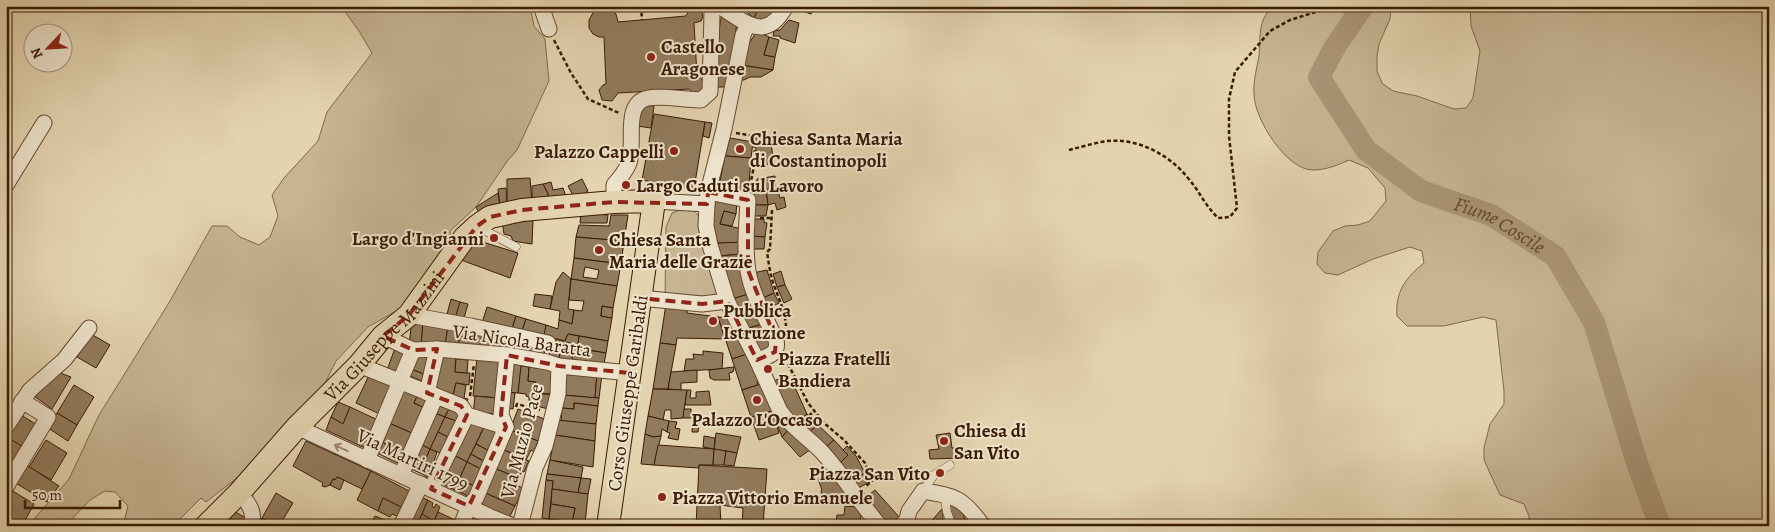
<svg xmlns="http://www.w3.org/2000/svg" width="1775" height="532" viewBox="0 0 1775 532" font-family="Alegreya,serif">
	<rect width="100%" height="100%" fill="#e3d3af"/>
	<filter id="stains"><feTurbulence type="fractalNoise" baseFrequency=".004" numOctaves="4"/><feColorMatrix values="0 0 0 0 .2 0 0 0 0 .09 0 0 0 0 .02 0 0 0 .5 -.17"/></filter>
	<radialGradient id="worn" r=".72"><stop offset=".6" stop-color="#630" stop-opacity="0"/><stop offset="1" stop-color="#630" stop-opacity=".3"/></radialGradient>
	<g fill="#c6b492" stroke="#80684c">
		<path d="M341,6H530L534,26L545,39L549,81L517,150L508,160L476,207L450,231L451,238L416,292L398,310L368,327L336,361L320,393L237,478L206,502L201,498L173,526H123L128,506L115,492L105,491L90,500L65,526H32L34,519L69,479L99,415L170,301L212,226H227L240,237L259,245L270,237L278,216L272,195L284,178L318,141L327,112L372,53L359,31Z"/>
		<path d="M1273,6H1391L1390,19L1379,44L1377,57V71L1382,83L1393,91L1417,96L1454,109L1466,108L1473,98L1480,51L1471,26L1470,6H1769V526H1529V516L1524,504L1500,495L1484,460V448L1490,424L1504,404V391L1496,320L1483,317L1444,326H1407L1397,316C1395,292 1406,277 1424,263L1422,251L1410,247L1373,259L1338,275L1325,273L1317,264L1318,252L1333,231L1345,226L1358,225L1370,221L1386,201L1385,188L1368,168L1349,160C1338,165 1326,170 1313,170C1286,170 1254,118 1254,94C1253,81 1257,68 1259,56C1261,36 1257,21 1273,6Z"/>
		<path d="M682,209C688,210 693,209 697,214C706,225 716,279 719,295L705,300L665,297L666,227L672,213Z"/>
	</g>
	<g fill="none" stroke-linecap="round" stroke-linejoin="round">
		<path stroke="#aa9475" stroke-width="22" id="s1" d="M1363,6L1335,47L1319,77L1366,150L1421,191L1491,215L1555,256L1594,322L1637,463L1660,526"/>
	</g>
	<g fill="#927b5d" stroke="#3a1b05" fill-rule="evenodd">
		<path d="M740,6H760L754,18Z"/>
		<path d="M760,6H782L770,23L754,18Z"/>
		<path d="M794,6H816L811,14L793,8Z"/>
		<path d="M605,8L611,10L616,14L618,22L686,16L689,10L698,8L702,13L703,17L701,21L694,23L697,76L703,80L705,90L694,95L689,89L618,93L612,101L602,100L599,90L603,85L606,84L604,37H599L593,34L589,28V20L594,11Z"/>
		<path d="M722,14L737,23L727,87H714L716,44Z"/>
		<path d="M789,20L799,23L795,43L780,38V36H773L774,31L780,30Z"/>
		<path d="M757,31L769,37L764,55L775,57L773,70L741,65L748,45Z"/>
		<path d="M769,37L779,40L775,57L764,55Z"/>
		<path d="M741,65L773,70L761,77H750L744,80H736Z"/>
		<path d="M641,105L654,106L651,128L637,126Z"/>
		<path d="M654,114L705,122L694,189L642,180Z"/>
		<path d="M705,122L712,123L709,138L703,136Z"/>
		<path d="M770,136L774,164L757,165L755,138Z"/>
		<path d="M730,138L753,142L751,158L725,156Z"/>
		<path d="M725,156L751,158L748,198L718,191Z"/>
		<path d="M775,176V189L755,191L757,179Z"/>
		<path d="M530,178L532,203L507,204V179Z"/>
		<path d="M582,179L588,191L586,192L588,197L575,199L568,186Z"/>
		<path d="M551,182L553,190L563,188L568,202H548V194L543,184Z"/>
		<path d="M543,184L548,194V202L532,203V186Z"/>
		<path d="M506,188L507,204L500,207L498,189Z"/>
		<path d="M777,188L780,198L784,197L786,207L777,210L775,203L768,205L766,190Z"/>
		<path d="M766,190L768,205H751V191Z"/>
		<path d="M498,193L500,207L479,213L476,207Z"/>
		<path d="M716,196L737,200L736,214L724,211L720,224L742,229L741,243H718L717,239H713L711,223Z"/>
		<path d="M755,205H768L766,216H754Z"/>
		<path d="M724,211L736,214L732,226L720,224Z"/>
		<path d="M581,213L608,215L607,223H580Z"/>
		<path d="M611,215H628L624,241L576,237L579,225L609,226Z"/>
		<path d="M533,219L532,244L513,241L511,236L504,234L502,221Z"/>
		<path d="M753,219H764V222L767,223L765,237L750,236Z"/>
		<path d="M750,236L765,237L764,249H749Z"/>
		<path d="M576,237L624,241L621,264L574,258Z"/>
		<path d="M473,239L518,253L510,278L461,260Z"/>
		<path d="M744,242L741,254L720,256L718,243Z"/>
		<path d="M741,254L743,262L724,267L720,256Z"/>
		<path d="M574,258L621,264L617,286L571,279ZM585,267L599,270L597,279L583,277Z"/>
		<path d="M743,262L752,293L732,299L724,267Z"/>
		<path d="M767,270L774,293L761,299L753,273Z"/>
		<path d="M781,271L785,285L777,287L773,274Z"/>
		<path d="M563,272L571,279L568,309L574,310L572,324L559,320L560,311L550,309L556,282Z"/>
		<path d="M571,279L617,286L613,308L602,306L601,316L612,318L608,341L568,334L565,341L543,336L546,325L558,329L559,320L572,324L574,310L582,311L584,301L569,300Z"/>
		<path d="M785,285L792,299L784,303L777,287Z"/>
		<path d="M752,293L751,303L760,325L745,329L732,299Z"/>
		<path d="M774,293L779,303L765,310L761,299Z"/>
		<path d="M535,294L552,296L550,309L533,306Z"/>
		<path d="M451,299L460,302L455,321L446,318Z"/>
		<path d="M460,302L468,304L464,318L456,315Z"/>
		<path d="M666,304L688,306L687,313L718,317L725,339L677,338L676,345L660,343Z"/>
		<path d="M602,306L613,308L612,318L601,316Z"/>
		<path d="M487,307L516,316L512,329L481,326Z"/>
		<path d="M516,316L526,319L522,331L512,329Z"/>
		<path d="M718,317L732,318L747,354L732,359Z"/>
		<path d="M526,319L546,325L543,340L521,334Z"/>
		<path d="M412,320L423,322L421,347L409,345Z"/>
		<path d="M423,322L448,325L445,347H421Z"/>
		<path d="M763,324L773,348L756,354L745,329Z"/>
		<path d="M448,325L470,329L468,336L459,337V347H445Z"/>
		<path d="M470,329L482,333L480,346L459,344V337L468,336Z"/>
		<path d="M482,333L504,336L502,352L480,349Z"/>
		<path d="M91,334L110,345L96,368L77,357Z"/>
		<path d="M568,334L579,336L578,345L566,342L565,346L555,344L556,339L565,341Z"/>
		<path d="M579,336L608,341L606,353L578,348Z"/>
		<path d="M515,339L545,345L544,358L514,352Z"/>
		<path d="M550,343L561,345L559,360L549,359Z"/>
		<path d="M660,343L676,345L668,389H653Z"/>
		<path d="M561,345L574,348L571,365L559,360Z"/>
		<path d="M395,348L408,352L399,377L386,373Z"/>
		<path d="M574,348L606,353L603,369L571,365Z"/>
		<path d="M703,351L723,353L722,369L684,371L686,359H694L693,354L703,355Z"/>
		<path d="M418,353L432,354L426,375L411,369Z"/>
		<path d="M440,353L456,354L455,372L470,373L469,385L456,383L452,400L431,392Z"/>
		<path d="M747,354L750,363L754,361L761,380L757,381L758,385L742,390L732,359Z"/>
		<path d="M477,358L505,360L498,398L473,396Z"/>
		<path d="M456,359L468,360L467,373L455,372Z"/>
		<path d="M510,360L522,362L518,393L507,392Z"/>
		<path d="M521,366L529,367L528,381L536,382V393L554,395L552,410L533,405V402L529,401V397L526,396V394L518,393Z"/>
		<path d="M529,367L553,370L550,394L536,393V382L528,381Z"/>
		<path d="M734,367L733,372L729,373L730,380H714L710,378L709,370Z"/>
		<path d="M411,369L426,375L424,382L408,375Z"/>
		<path d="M697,370V382L681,383V390L668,389L671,372Z"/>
		<path d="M566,371L597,373L595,398L563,395Z"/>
		<path d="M60,373L71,377L52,409L34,396Z"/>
		<path d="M370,373L396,383L384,416L356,403Z"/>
		<path d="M597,373L602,374L599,398H595Z"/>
		<path d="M783,377L787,385L793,383L807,414L797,422L779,401L774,381Z"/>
		<path d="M456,383L466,385L464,398L468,399L466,405L452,400Z"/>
		<path d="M764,383L772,411L751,417L742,390Z"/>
		<path d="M74,385L94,397L77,425L57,413Z"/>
		<path d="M403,386L419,392L414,403L427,409L414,434L389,423Z"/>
		<path d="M653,389L687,390L683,418L671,419V410H665L663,420L648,416Z"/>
		<path d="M687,390H691L690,398H696V392L709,391L711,405H685Z"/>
		<path d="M419,392L432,397L427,409L414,403Z"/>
		<path d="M507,392L515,393L513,409L505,408Z"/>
		<path d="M563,395L599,398L598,406L574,403V409L562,408Z"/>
		<path d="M475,396L498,398L496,414L485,413L473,415Z"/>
		<path d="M440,401L451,405L445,417L432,412Z"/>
		<path d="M338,402L350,407L343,424L331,417Z"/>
		<path d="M574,403L598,406L596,424L561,421L562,408L574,409Z"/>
		<path d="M451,405L461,409L456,421L445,417Z"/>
		<path d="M350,407L380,421L367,449L326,430L331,417L343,424Z"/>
		<path d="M518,409L547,420L538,441L510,430Z"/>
		<path d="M684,409H691V415L700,416L698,432H692L693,418H683Z"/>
		<path d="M772,411L779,433L759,440L751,417Z"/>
		<path d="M432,412L445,417L430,449L418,443Z"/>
		<path d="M57,413L77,425L68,441L48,428Z"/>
		<path d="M807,414L818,425L809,432L797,422Z"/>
		<path d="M21,415L37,425L23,447L7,437Z"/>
		<path d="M648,416L669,421L667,432L662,429L661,436L653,437L645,434Z"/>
		<path d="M445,417L456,421L452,439L438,432Z"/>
		<path d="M557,420L596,424L595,441L555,435Z"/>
		<path d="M782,420L791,427L782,437L777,424Z"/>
		<path d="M470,421L484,427L467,462L452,454Z"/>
		<path d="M669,421L677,422L675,428L680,429L678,440L668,438L670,433L667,432Z"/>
		<path d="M389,423L416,435L406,455L378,440Z"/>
		<path d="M818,425L834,440L825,448L809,432Z"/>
		<path d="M484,427L497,433L489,451L476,444Z"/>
		<path d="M791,427L814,447L800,457L782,437Z"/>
		<path d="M510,430L538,441L534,452L531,450L526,460L502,449Z"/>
		<path d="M438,432L452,439L445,455L430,449Z"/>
		<path d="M716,433L741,437L737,453L714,449Z"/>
		<path d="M950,433L952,448H961L963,458L930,459L929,450L939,449L936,435Z"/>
		<path d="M645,434L653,437L661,436L654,465L641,464Z"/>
		<path d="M555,435L595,441L593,467L550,460Z"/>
		<path d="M704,436L715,438L714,449L703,447Z"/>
		<path d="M7,437L23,447L6,474V438Z"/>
		<path d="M46,440L67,453L51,480L29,467Z"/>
		<path d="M378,440L406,455L401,465L373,451Z"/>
		<path d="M834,440L848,455L840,463L825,448Z"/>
		<path d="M306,441L371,471L362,489L337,477L335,480L333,479L330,485L325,487L322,486L323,483L293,466Z"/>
		<path d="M418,443L430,449L420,473L407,467Z"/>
		<path d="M476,444L489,451L484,461L471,454Z"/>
		<path d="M658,445L714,449L713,465H699V468L654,465Z"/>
		<path d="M847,446L856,456L865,473L852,480L840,463L848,455L843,450Z"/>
		<path d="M430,449L437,452L433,464L439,468L433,480L420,473Z"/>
		<path d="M502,449L515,455L510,466L522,471L518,478L494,468Z"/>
		<path d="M714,449L726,451L724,465H713Z"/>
		<path d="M726,451L737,453L734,466L724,465Z"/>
		<path d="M452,454L467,462L459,480L448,475L444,485L438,482Z"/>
		<path d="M471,454L488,464L485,471L467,462Z"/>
		<path d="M515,455L529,461L524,472L510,466Z"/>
		<path d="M550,460L583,467L581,478L547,474Z"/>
		<path d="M467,462L485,471L477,476L474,482L479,484L477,487L459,480Z"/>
		<path d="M25,464L59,486L47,502L14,482Z"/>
		<path d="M699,465L767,469L763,526H742L743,508L720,505L721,526H696Z"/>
		<path d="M494,468L518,478L515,484L524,489L515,506L483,492Z"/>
		<path d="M831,469L849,494L837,502L832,494L823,501L821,491L822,490L818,479Z"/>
		<path d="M371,471L409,491L401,507L383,498L378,511L357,500Z"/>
		<path d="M865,473L870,482L858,488L852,480Z"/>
		<path d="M547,474L581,478L578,493L552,489L553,481L546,480Z"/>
		<path d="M448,475L477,487L472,498L444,485Z"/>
		<path d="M337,477L344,480L340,490L330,485L333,479L335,480Z"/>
		<path d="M581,478L591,479L588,494L578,493Z"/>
		<path d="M546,480L553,481L549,519L542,518Z"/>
		<path d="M552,489L588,494L585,524L572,522L575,508L551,504Z"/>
		<path d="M11,490L34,504L22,526H6V497Z"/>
		<path d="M875,490L900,518L895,526H891L865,498Z"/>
		<path d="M483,492L515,506L509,518L478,504Z"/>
		<path d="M276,493L293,503L279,526H275L262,518Z"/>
		<path d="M419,496L428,500L417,525L407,521Z"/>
		<path d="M383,498L401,507L397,516L392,514L390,517L378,511Z"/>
		<path d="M428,500L433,503L432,506L434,508L436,504L440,507L434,521L422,514Z"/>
		<path d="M551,504L575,508L572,522L549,519Z"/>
		<path d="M949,504H960L967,526H954Z"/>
		<path d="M845,506L857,507L861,516L859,526L836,523L837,515H844Z"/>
		<path d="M943,509V524L941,526H927L941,510Z"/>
		<path d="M234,511L249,520L247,526H231L224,522Z"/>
		<path d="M438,512L457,521L455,526H432Z"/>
		<path d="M422,514L434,521L432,526L417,525Z"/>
		<path d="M375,516L397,525V526H370Z"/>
		<path d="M262,518L275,526H258Z"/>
		<path d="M549,519L585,524V526H535L537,521L549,525Z"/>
	</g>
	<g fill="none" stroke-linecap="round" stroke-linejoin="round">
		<defs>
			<g id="lane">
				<path d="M480,228L516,247"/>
				<path d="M923,491L934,475L950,465"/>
				<path d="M944,494L947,512L952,526"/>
			</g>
			<g id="street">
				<path d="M541,6L549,29"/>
				<path d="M719,6C746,23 766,43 786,6"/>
				<path d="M6,185L44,123"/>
				<path d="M708,192L748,200C747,224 744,247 748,271C752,295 766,318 776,340C779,354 769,356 757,360"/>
				<path d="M654,201L707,204"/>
				<path d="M614,202V185C620,178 626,171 629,163C636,144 622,103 648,98C662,95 685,100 701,100L710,92L712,12L715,6"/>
				<path d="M640,298L702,304L727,301L710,245L706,226L707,204L708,192L724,129L743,35L748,24"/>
				<path d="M727,301L757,360L780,411C791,427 809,438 822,452C843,475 859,502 880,526"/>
				<path d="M409,315L471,326L548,343"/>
				<path d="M383,336L413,350L437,349L507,355L547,362L559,366L630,373"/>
				<path d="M359,365L461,406L467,415L506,427"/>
				<path d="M427,393L437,349"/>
				<path d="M6,427L30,390L64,360L89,328"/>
				<path d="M297,427L493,518L513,526"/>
				<path d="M367,460L413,350"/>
				<path d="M401,475L436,396"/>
				<path d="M6,487L48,417L22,401"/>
				<path d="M431,489L467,415"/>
				<path d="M239,493C248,502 256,512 251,526"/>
				<path d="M401,526L421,484"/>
				<path d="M461,526L469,506L476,498L506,427L501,415L507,355"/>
				<path d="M520,526L535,468L545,446L558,394L559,366"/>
				<path d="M901,526L907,520L909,511L923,491C956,496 963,498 983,526"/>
			</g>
			<g id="primary">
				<path id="s2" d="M206,526L239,493L297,427L359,365L383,336L409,315L465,237L477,226L490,217L522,210L614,202L654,201L608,526"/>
			</g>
		</defs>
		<use href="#lane" stroke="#644930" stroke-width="9"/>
		<use href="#street" stroke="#644930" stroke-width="17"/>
		<use href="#primary" stroke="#3a1b05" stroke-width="24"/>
		<g stroke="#3a1b05" stroke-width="2.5" stroke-dasharray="4 2.5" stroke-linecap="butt">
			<path d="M641,6L642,20"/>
			<path d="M554,40L571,73L588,99L619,113"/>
			<path d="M736,133L754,136L755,161L750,186"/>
			<path d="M1069,150C1081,147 1094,143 1107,141C1137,138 1169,154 1188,178C1200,192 1204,204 1218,218L1230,217L1237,208L1229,136V99L1235,72L1270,31L1290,20L1322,10L1326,6"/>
			<path d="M772,210L770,249L767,252C769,264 770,276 775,288C780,301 785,312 786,326"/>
			<path d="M760,218H771"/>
			<path d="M785,358L808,403L824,423L844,440L865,463L872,481L865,487"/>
			<path d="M470,396L474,364"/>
			<path d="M516,407L517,404L540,410"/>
			<path d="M809,416L814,411"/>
		</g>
		<use href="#lane" stroke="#ede2cb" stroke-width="8"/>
		<use href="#street" stroke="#ede2cb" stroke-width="15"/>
		<use href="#primary" stroke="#e3d3af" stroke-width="22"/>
	</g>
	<defs><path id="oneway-shaft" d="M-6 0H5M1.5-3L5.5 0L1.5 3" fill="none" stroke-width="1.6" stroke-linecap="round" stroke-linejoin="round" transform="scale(1.25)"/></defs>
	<use stroke="#9c8872" href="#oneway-shaft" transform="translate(341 448) rotate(-155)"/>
	<path fill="none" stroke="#8f2418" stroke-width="4" stroke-dasharray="10 6" stroke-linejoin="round" d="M708,192L748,200V270L776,340L775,352L757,360L727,301L702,304L640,298L630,373L559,366L507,355L501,415L506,427L469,506L431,489L467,415L461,406L427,393L437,349L413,350L383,336L409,315L477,226L490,217L522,210L614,202L707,204Z"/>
	<g fill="#8f2418" stroke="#ede2cb" stroke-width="2">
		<circle cx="651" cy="57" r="5"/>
		<circle cx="740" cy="149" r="5"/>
		<circle cx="674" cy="151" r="5"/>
		<circle cx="626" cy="185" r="5"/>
		<circle cx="494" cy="238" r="5"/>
		<circle cx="599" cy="250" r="5"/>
		<circle cx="713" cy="321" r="5"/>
		<circle cx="768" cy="369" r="5"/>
		<circle cx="757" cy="400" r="5"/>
		<circle cx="944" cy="441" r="5"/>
		<circle cx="940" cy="473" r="5"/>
		<circle cx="662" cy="497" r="5"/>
	</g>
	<g text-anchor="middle" stroke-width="4" stroke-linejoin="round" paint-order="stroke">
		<g font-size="19" font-weight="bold" fill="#3a1b05" stroke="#ede2cb" text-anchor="start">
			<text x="661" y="53">Castello<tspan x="661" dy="22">Aragonese</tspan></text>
			<text x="750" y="145">Chiesa Santa Maria<tspan x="750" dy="22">di Costantinopoli</tspan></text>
			<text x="664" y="158" text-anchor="end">Palazzo Cappelli</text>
			<text x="636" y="192">Largo Caduti sul Lavoro</text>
			<text x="484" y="245" text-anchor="end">Largo d'Ingianni</text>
			<text x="609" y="246">Chiesa Santa<tspan x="609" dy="22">Maria delle Grazie</tspan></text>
			<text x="723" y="317">Pubblica<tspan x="723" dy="22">Istruzione</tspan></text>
			<text x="778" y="365">Piazza Fratelli<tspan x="778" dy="22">Bandiera</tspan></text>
			<text x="757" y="426" text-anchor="middle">Palazzo L'Occaso</text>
			<text x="954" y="437">Chiesa di<tspan x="954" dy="22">San Vito</tspan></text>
			<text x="930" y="480" text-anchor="end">Piazza San Vito</text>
			<text x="672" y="504">Piazza Vittorio Emanuele</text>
		</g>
		<g font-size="19" fill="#3a1b05" stroke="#ede2cb">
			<text dy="7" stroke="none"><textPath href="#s2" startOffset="261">Via Giuseppe Mazzini</textPath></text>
			<text transform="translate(522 340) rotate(8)" y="7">Via Nicola Baratta</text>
			<text transform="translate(627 393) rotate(-82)" y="7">Corso Giuseppe Garibaldi</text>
			<text transform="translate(521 441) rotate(-75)" y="7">Via Muzio Pace</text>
			<text transform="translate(413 459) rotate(25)" y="7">Via Martiri 1799</text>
		</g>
		<g font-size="20" font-style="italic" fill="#61452c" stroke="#ede2cb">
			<text dy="7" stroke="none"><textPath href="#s1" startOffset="325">Fiume Coscile</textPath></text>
		</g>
	</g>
	<rect width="1775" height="532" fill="none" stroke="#e3d3af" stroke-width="25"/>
	<rect x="8" y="8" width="1760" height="517" fill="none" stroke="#3a1b05" stroke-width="2.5"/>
	<rect x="12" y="12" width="1750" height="507" fill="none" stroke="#3a1b05"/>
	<g transform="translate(48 48) rotate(245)"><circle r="24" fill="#ede2cb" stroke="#a5927c"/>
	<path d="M0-4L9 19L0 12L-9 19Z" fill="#8f2418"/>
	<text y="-8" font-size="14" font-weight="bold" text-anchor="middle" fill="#3a1b05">N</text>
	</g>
	<path d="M25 500v8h95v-8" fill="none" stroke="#3a1b05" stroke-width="2.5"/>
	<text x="32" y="500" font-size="15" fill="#3a1b05" stroke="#ede2cb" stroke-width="4" paint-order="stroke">50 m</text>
	<rect width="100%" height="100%" filter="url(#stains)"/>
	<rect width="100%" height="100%" fill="url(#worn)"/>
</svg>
